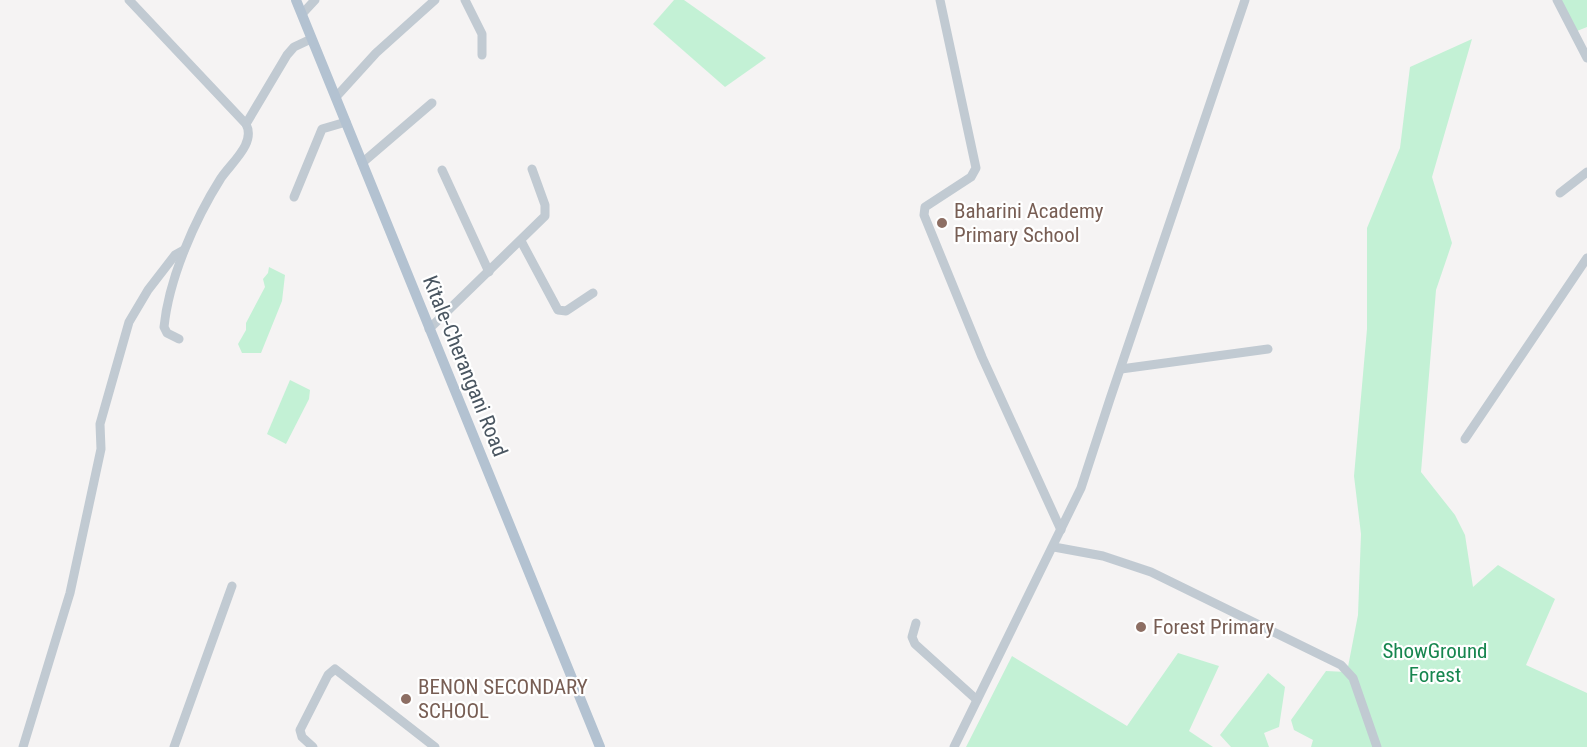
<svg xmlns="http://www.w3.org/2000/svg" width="1587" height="747" viewBox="0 0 1587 747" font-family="'Roboto Condensed',sans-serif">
	<rect width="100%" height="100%" fill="#f5f3f3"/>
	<g fill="#c3f1d5">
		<path d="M674,0H684L766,58L725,87L653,24Z"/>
		<path d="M1560,0H1587V27L1577,31Z"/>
		<path d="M1472,39L1432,177L1452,243L1436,290L1421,472L1455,515L1465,535L1473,587L1498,565L1555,599L1526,665L1587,693V747H1311L1313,740L1294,730L1291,720L1326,671L1347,672L1358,615L1361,534L1354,476L1367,329V228L1400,148L1410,67Z"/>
		<path d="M269,267L285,275L282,301L261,353H242L238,344L246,330V323L265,287L263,279L268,273Z"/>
		<path d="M290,380L310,390L309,399L286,444L267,434Z"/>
		<path d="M1178,653L1219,666L1189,731L1213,747H966L1012,656L1127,726Z"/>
		<path d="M1268,673L1285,687L1279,727L1264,733L1269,747H1231L1220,735Z"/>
	</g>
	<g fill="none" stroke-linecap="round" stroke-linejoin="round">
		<g stroke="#c1cad2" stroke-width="9">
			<path d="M129,0L246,124C256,143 232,162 221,178C195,219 169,278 164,327L167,333L179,339"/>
			<path d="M465,0L482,34V55"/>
			<path d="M940,0L976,168L971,177L925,207L924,215L982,357L1061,530"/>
			<path d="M1557,0L1587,58"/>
			<path d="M302,14L315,0"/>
			<path d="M336,97L376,53L435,0"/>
			<path d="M246,124L287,55L294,47L311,39"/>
			<path d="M362,163L432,103"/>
			<path d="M442,170L489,272"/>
			<path d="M1560,193L1587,172"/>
			<path d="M294,197L322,129L346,122"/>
			<path d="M521,241L558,310L566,311L593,293"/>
			<path d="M429,329L545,216V205L532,169"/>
			<path d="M1121,369L1268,349"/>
			<path d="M1465,439L1587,258"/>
			<path d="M1054,547L1103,556L1151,572L1341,665L1353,678L1377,747"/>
			<path d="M916,623L912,637L915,644L977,700"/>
			<path d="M23,747L70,593L101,449L100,424L129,322L148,290L175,255L184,250"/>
			<path d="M174,747L232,586"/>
			<path d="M313,747L302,737L300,730L328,675L335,669L435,747"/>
			<path d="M954,747L1081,488L1110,399L1245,0"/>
		</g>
		<path stroke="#b3c2d1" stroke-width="10" d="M296,0L600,747"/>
	</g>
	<g fill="#8d6e63" stroke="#fff" stroke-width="2">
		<circle cx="942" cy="223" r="6"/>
		<circle cx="1141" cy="627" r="6"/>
		<circle cx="406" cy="699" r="6"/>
	</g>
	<g text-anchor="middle" stroke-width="4.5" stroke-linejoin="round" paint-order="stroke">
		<g font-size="21" fill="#785e54" stroke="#fff" text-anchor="start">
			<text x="954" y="218">Baharini Academy<tspan x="954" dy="24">Primary School</tspan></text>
			<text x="1153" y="634">Forest Primary</text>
			<text x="418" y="694">BENON SECONDARY<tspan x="418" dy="24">SCHOOL</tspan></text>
		</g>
		<g font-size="21" fill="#4a5661" stroke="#fff">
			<text transform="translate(465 366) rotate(68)" y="7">Kitale-Cherangani Road</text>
		</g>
		<g font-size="21" fill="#17864f" stroke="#fff">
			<text x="1435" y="658">ShowGround<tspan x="1435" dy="24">Forest</tspan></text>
		</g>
	</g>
</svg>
